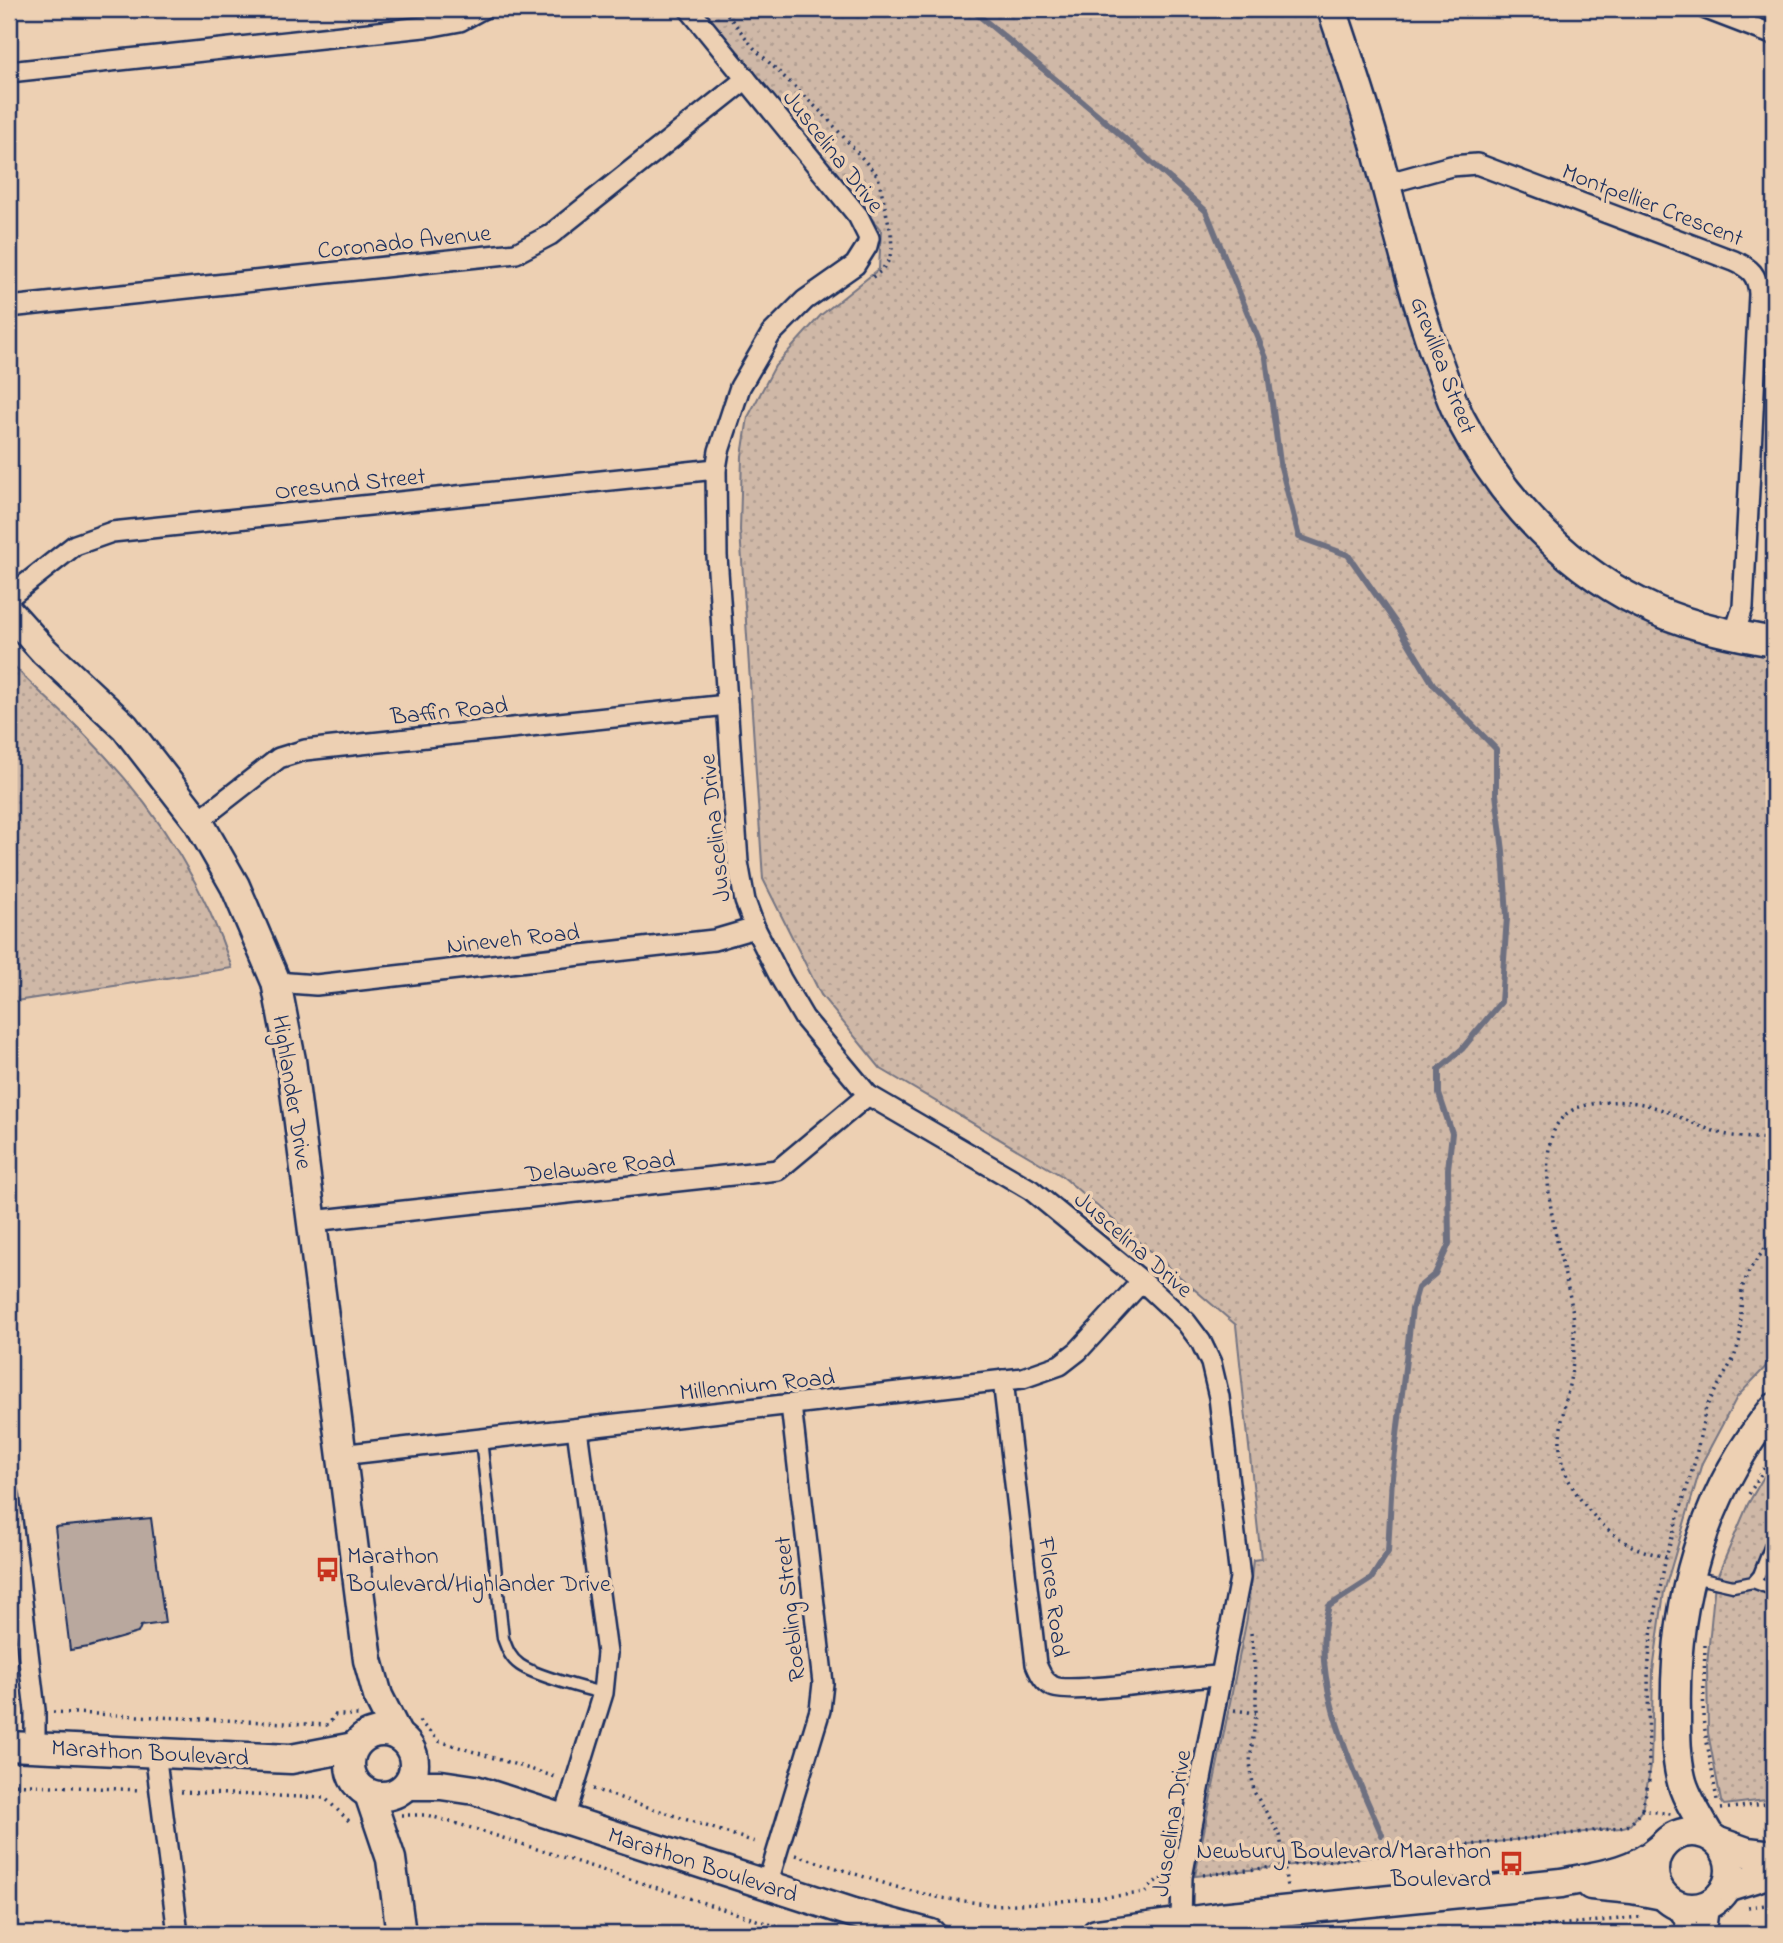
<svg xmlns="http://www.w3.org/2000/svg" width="1783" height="1943" viewBox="0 0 1783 1943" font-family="'Indie Flower',sans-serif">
	<defs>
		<pattern id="green-dots" width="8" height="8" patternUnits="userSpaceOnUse" patternTransform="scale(1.75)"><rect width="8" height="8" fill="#cfb8a7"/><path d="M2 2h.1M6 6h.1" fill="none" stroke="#b19e92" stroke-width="1.8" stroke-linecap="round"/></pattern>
	</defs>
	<rect width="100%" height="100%" fill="#edd0b3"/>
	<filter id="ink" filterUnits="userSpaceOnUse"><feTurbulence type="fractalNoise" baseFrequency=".0143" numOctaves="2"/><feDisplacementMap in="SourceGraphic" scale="14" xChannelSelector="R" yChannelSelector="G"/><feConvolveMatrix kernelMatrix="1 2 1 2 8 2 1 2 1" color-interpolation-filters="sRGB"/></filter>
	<g filter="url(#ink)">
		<g fill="url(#green-dots)" stroke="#757482" stroke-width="2">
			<path d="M699,9H1330L1418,328L1563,561L1774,649V1358L1737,1397L1702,1463L1664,1592L1653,1671L1651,1766L1642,1810L1630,1825L1620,1828L1195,1876L1247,1618L1253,1560L1261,1559L1236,1325L1062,1176L881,1069L821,995L763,879L740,530L742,456L748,417L775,366L821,315L879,269L881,230Z"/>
			<path d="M9,661C34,688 63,712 89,739C153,804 203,882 232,968L9,1002Z"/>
			<path d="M1774,1459V1799L1724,1805L1721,1801L1708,1733L1707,1665L1715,1582L1748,1504Z"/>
		</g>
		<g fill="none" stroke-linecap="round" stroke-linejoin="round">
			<path stroke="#6e6f80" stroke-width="6" d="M971,9L1096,113L1206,211L1266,358L1280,463L1299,537L1348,555L1400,629L1433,684L1496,749V794L1503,851L1507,917L1501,1002L1462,1049L1439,1069V1094L1452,1133L1448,1169L1449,1244L1435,1274L1418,1288L1412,1309L1392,1477L1388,1552L1371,1579L1329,1606C1307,1677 1354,1770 1382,1835"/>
		</g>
		<path fill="#b9a89e" stroke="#1b2f5e" stroke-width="2" d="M151,1518L165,1623L141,1626L138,1633L89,1647L70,1650L55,1527Z"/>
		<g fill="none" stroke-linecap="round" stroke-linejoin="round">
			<defs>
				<g id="lane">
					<path d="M481,1439L503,1638C507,1649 510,1658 520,1665C534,1675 585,1689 603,1693"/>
					<path d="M1693,1577L1733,1586L1753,1582L1759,1575L1774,1537"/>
					<path d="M1753,1582L1774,1590"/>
				</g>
				<g id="street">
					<path d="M689,9L858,216L869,238L867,246L855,265L805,300L771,334L740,387L719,451L716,469L717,556L738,862L745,901L755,928L781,979L804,1018L868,1095L1031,1190L1142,1281L1186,1322L1201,1342L1211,1363L1219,1397L1240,1578L1182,1877L1181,1922"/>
					<path d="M1706,9L1774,35"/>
					<path d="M9,72L433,26L460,21L482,9"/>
					<path d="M1385,184L1451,166L1477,164L1734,261C1750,268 1758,275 1759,294L1743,607L1734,635"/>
					<path d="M9,307L516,253L550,235L746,79"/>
					<path d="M9,597L75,545L112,532L716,469"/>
					<path d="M198,821L279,758L305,750L727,705"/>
					<path d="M276,982L316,985L714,940L755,928"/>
					<path d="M312,1221L778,1170L868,1095"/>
					<path d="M1003,1380L1036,1664C1040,1673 1043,1681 1052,1686C1069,1696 1190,1676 1221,1676"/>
					<path d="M340,1455L1023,1378L1060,1365L1078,1351L1142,1281"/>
					<path d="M9,1495L35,1710V1747"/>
					<path d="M155,1752L178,1934"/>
					<path d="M564,1819L603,1693L607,1653L577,1429"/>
					<path d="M767,1885L820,1710L823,1683L791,1405"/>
					<path d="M1677,1905L1691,1934"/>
					<path d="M1705,1934L1709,1904"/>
				</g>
				<g id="secondary">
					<path d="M1332,9C1348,57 1365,106 1378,155C1396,222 1412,289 1435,354C1443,375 1450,398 1460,418C1503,501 1570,573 1657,611C1694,627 1734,635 1774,642"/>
					<path d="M9,612L44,651L125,727L198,821L235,886L276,982L291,1060L368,1660L378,1696L398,1736"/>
					<circle cx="382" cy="1764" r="32"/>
					<path d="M9,1746L291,1759L354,1747"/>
					<path d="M407,1785H441L475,1790L854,1913L931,1934"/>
					<path d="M369,1794L391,1859L401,1934"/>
					<circle cx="1692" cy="1870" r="38"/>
					<path d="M1709,1835C1699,1817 1685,1797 1681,1778C1676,1757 1676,1735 1676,1714C1673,1604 1703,1493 1774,1408"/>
					<path d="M1719,1842L1747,1852L1774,1855"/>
					<path d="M1591,1885L1632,1889L1663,1895"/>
					<path d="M1726,1887L1774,1872"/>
					<path d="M1096,1934L1220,1917L1561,1883C1595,1876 1632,1873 1659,1849"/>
				</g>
			</defs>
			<use href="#lane" stroke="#1b2f5e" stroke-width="15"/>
			<use href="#street" stroke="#1b2f5e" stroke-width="24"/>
			<use href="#secondary" stroke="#1b2f5e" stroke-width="33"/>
			<g stroke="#1b2f5e" stroke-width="3.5" stroke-dasharray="2 5" stroke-linecap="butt">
				<path d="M723,9L754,48L825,116L878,176L891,233L892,248L889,260L881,271L870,279"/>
				<path d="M1749,1494L1774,1452"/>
				<path d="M1666,1557C1654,1554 1641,1551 1630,1545C1602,1530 1573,1496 1563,1466C1553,1436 1570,1392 1573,1361C1574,1352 1574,1343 1574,1334C1574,1326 1574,1316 1572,1308C1565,1264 1519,1132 1575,1109C1583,1105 1592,1104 1600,1103C1651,1096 1672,1117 1716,1132C1735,1138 1755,1138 1774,1139"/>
				<path d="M1251,1633L1256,1682V1713L1250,1762L1254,1792L1280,1835L1287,1887"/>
				<path d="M1705,1645L1703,1719L1717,1800"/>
				<path d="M1234,1710L1256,1713"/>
				<path d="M53,1712L328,1725L335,1715H362"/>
				<path d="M419,1721L439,1741L559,1778"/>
				<path d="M9,1784L141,1790"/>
				<path d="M593,1789L758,1843"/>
				<path d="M181,1792L325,1798L350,1822L352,1821"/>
				<path d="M1642,1809L1649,1780L1648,1673L1651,1636L1666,1557L1695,1461L1706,1407L1734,1358L1740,1339L1742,1288L1750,1269L1774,1236"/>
				<path d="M1721,1809L1774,1803"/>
				<path d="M401,1815H427L475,1829L800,1934"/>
				<path d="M796,1855L896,1887L941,1898L994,1905L1042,1903L1145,1893L1158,1879H1164"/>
				<path d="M1203,1875L1620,1828L1630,1825L1642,1810L1671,1814"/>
				<path d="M1748,1907L1774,1904"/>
				<path d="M1463,1934L1641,1917"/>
			</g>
			<use href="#lane" stroke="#edd0b3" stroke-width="10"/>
			<use href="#street" stroke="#edd0b3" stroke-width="19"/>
			<use href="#secondary" stroke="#edd0b3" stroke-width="28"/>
		</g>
	</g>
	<defs>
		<symbol id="bus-bare" viewBox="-9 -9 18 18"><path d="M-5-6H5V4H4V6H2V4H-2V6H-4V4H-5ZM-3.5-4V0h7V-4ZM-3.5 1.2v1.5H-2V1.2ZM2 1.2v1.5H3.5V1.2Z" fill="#c8321e" stroke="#edd0b3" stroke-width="2.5" paint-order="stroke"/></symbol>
	</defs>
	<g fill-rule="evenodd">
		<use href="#bus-bare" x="310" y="1552" width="35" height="35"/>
		<use href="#bus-bare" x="1494" y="1846" width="35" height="35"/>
	</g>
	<g text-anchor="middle" stroke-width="7" stroke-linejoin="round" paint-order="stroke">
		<g font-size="24" fill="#1b2f5e" stroke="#edd0b3">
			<text transform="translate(834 151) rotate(52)" y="8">Juscelina Drive</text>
			<text transform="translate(1653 204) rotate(21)" y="8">Montpellier Crescent</text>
			<text transform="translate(404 241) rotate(-6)" y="8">Coronado Avenue</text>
			<text transform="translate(1444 365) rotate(69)" y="8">Grevillea Street</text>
			<text transform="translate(350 483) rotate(-6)" y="8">Oresund Street</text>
			<text transform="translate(449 710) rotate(-6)" y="8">Baffin Road</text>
			<text transform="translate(714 828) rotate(-96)" y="8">Juscelina Drive</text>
			<text transform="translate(513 938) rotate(-6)" y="8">Nineveh Road</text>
			<text transform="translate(293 1092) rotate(81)" y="8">Highlander Drive</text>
			<text transform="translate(600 1166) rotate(-6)" y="8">Delaware Road</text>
			<text transform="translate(1134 1244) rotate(41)" y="8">Juscelina Drive</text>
			<text transform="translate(757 1384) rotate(-6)" y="8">Millennium Road</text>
			<text transform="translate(1054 1597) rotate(83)" y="8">Flores Road</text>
			<text transform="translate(789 1609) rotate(-96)" y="8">Roebling Street</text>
			<text transform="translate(150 1752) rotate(3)" y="8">Marathon Boulevard</text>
			<text transform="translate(1171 1823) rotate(-81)" y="8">Juscelina Drive</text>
			<text transform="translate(703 1864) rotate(18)" y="8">Marathon Boulevard</text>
		</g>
		<g font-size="24" fill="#1b2f5e" stroke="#edd0b3" text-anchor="start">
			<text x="347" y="1563">Marathon<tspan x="347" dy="28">Boulevard/Highlander Drive</tspan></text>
			<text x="1491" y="1858" text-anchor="end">Newbury Boulevard/Marathon<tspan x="1491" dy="28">Boulevard</tspan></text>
		</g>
	</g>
	<rect width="1783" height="1943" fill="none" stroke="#edd0b3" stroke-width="35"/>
	<rect x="18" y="18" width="1748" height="1908" fill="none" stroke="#1b2f5e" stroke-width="2.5" filter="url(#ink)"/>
</svg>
